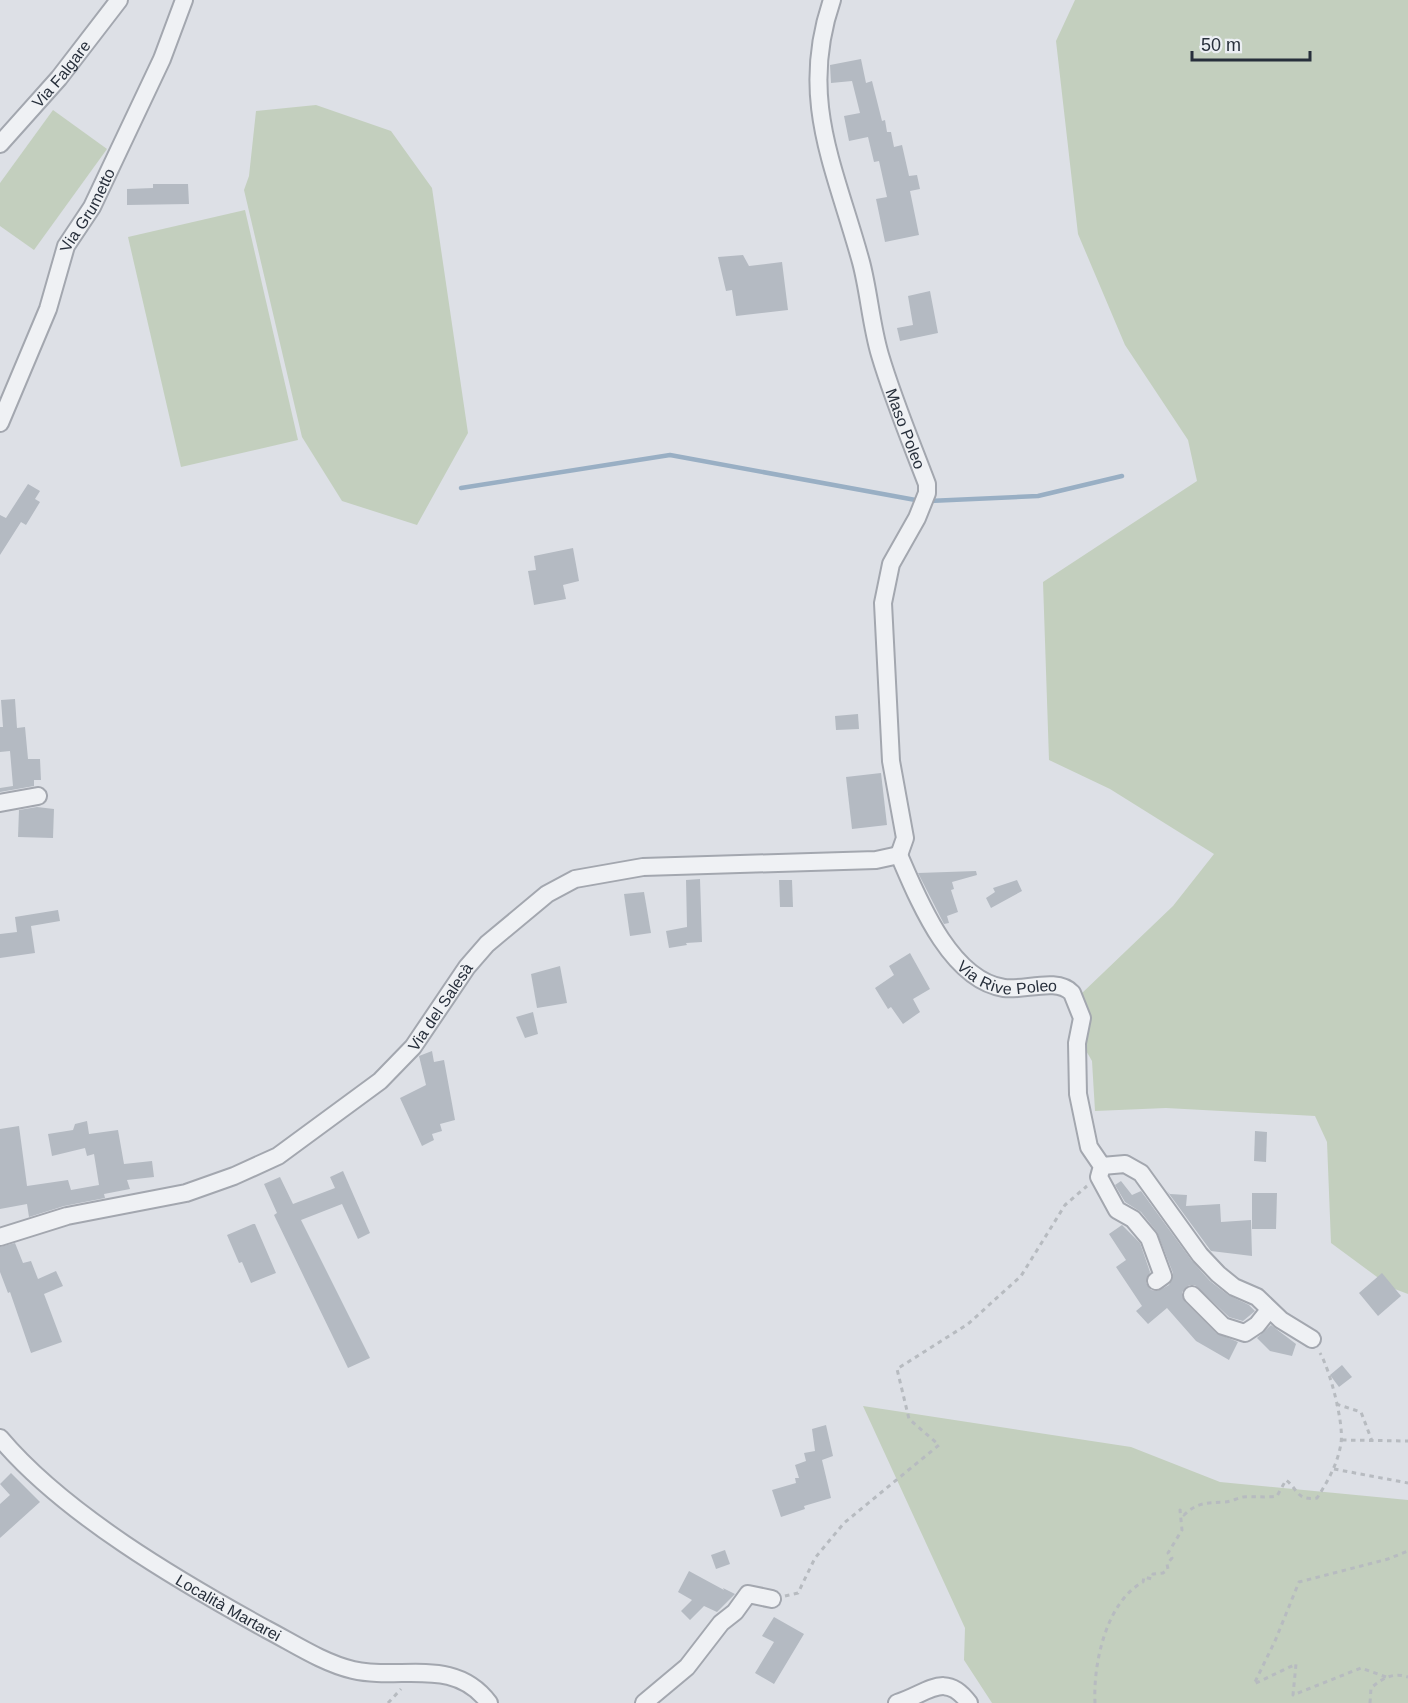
<svg xmlns="http://www.w3.org/2000/svg" width="1408" height="1703" viewBox="0 0 1408 1703" font-family="Helvetica,sans-serif">
	<rect width="100%" height="100%" fill="#dde0e6"/>
	<g fill="#c3cfbe">
		<path d="M1075,0H1408V1294L1392,1288L1331,1243L1327,1142L1315,1116L1166,1108L1095,1111L1092,1061L1077,1035L1081,994L1173,906L1214,854L1110,789L1049,760L1043,582L1197,481L1188,440L1125,345L1078,234L1056,41Z"/>
		<path d="M316,105L391,131L432,188L468,433L417,525L342,501L302,437L244,190L249,176L256,111Z"/>
		<path d="M53,110L107,149L34,250L0,226V183Z"/>
		<path d="M245,210L298,440L181,467L128,237Z"/>
		<path d="M863,1406L1131,1447L1220,1482L1408,1500V1703H992L964,1660L965,1628Z"/>
	</g>
	<g fill="none" stroke-linecap="round" stroke-linejoin="round">
		<g stroke="#99afc4" stroke-width="4.5">
			<path d="M461,488L670,455L921,501"/>
			<path d="M929,501L1038,496L1122,476"/>
		</g>
	</g>
	<g fill="#b4bac2">
		<path d="M861,59L866,83L872,81L882,121L885,120L887,132H891L894,147L902,145L909,176L917,175L920,189L910,191L919,235L885,242L876,199L887,197L879,161L874,162L868,137L849,141L844,116L860,113L852,81L831,83L830,65Z"/>
		<path d="M153,184H188L189,204L127,205V189L153,188Z"/>
		<path d="M743,255L749,266L782,262L788,310L736,316L732,290L726,291L718,257Z"/>
		<path d="M930,291L938,333L900,341L897,328L913,325L908,296Z"/>
		<path d="M28,484L40,491L35,499L40,502L26,525L21,522L0,555V515L6,518Z"/>
		<path d="M573,548L579,581L563,585L566,599L534,605L528,571L536,570L534,556Z"/>
		<path d="M15,699L17,728L25,727L28,759H40L41,780H34V786L0,792V788L13,786L10,751L0,752V727H3L1,700Z"/>
		<path d="M858,714L859,729L836,730L835,716Z"/>
		<path d="M881,773L887,825L852,829L846,777Z"/>
		<path d="M37,807L54,809L53,838L18,837L19,810Z"/>
		<path d="M976,871L977,875L952,882L954,889L951,890L958,912L947,916L949,923L944,924L918,873Z"/>
		<path d="M700,879L702,942L686,943L687,945L669,948L666,931L687,927L686,880Z"/>
		<path d="M779,880H792L793,907H780Z"/>
		<path d="M1017,880L1022,891L991,908L986,898L995,892L993,888Z"/>
		<path d="M644,892L651,933L630,936L624,894Z"/>
		<path d="M58,910L60,921L31,926L35,953L0,958V934L17,932L15,917Z"/>
		<path d="M910,953L930,989L913,999L920,1012L903,1024L891,1007L888,1009L875,988L894,975L889,966Z"/>
		<path d="M560,966L567,1003L537,1008L531,974Z"/>
		<path d="M533,1012L538,1034L525,1038L516,1017Z"/>
		<path d="M432,1051L434,1062L444,1060L455,1120L440,1124L442,1131L432,1134L434,1140L422,1146L400,1098L426,1085L419,1056Z"/>
		<path d="M87,1121L89,1134L118,1130L124,1164L152,1161L154,1177L127,1180L130,1189L104,1194L105,1198L64,1206L29,1217L27,1204L0,1209V1129L19,1126L27,1186L68,1180L71,1190L99,1185L94,1154L87,1156L85,1148L52,1156L48,1134L73,1130L75,1124Z"/>
		<path d="M1255,1131L1267,1132L1266,1162L1254,1161Z"/>
		<path d="M343,1171L370,1233L358,1239L342,1204L301,1220L370,1358L348,1368L274,1215L277,1213L264,1184L280,1177L293,1204L335,1188L330,1177Z"/>
		<path d="M1121,1181L1132,1195L1141,1191L1192,1261L1210,1281L1228,1295L1249,1305L1255,1311L1243,1321L1229,1317L1195,1285H1189L1182,1292L1185,1302L1216,1333L1238,1342L1229,1360L1196,1341L1167,1308L1148,1324L1136,1311L1142,1306L1116,1267L1126,1260L1109,1234L1122,1225L1140,1243L1150,1272L1146,1283L1151,1290L1158,1291L1169,1285L1173,1273L1157,1232L1141,1212L1125,1202L1115,1185Z"/>
		<path d="M1167,1191L1170,1194L1187,1195L1186,1206L1220,1204L1221,1222L1251,1220L1252,1256L1211,1251Z"/>
		<path d="M1252,1193H1277L1276,1229H1252Z"/>
		<path d="M253,1224H255L276,1273L251,1283L242,1262L239,1263L227,1235Z"/>
		<path d="M15,1243L23,1263L31,1261L38,1279L56,1271L63,1286L44,1294L62,1342L31,1353L10,1292L8,1293L0,1272V1247Z"/>
		<path d="M1382,1273L1401,1296L1378,1316L1359,1293Z"/>
		<path d="M1271,1325L1296,1344L1292,1356L1270,1351L1257,1338Z"/>
		<path d="M1342,1365L1352,1377L1339,1387L1330,1375Z"/>
		<path d="M826,1425L833,1456L822,1460L831,1498L804,1506L805,1509L781,1517L772,1490L796,1483L795,1478H799L795,1465L806,1461L804,1453L815,1451L812,1429Z"/>
		<path d="M11,1473L40,1502L0,1538V1504L10,1495L0,1484Z"/>
		<path d="M725,1550L730,1564L716,1569L711,1555Z"/>
		<path d="M689,1571L724,1590L723,1588L735,1594L717,1612L704,1606L690,1620L681,1611L692,1600L678,1592Z"/>
		<path d="M774,1617L804,1634L774,1684L755,1673L774,1642L762,1636Z"/>
	</g>
	<g fill="none" stroke-linecap="round" stroke-linejoin="round">
		<defs>
			<g id="street">
				<path id="s1" d="M832,0C798,99 835,167 861,262C869,292 871,325 880,355C893,399 911,442 927,484V493L917,518L891,564L883,603L891,761L905,838L899,855"/>
				<path id="s2" d="M0,144L59,78L119,0"/>
				<path id="s3" d="M0,423L48,309L66,246L92,207L162,59L184,0"/>
				<path d="M0,803L38,796"/>
				<path id="s4" d="M899,855C918,899 950,980 1004,988C1024,991 1057,977 1072,993L1082,1018L1077,1043L1078,1094L1089,1147L1102,1166L1099,1177L1117,1210L1133,1219L1149,1238L1163,1276L1156,1281"/>
				<path d="M1102,1166L1125,1164L1141,1173L1200,1255L1218,1274L1234,1287L1257,1297L1281,1320L1312,1339"/>
				<path id="s5" d="M0,1237L67,1216L186,1193L234,1176L278,1156L380,1081L413,1047L467,967L487,944L547,894L575,879L643,867L876,860L899,855"/>
				<path d="M1192,1295L1223,1326L1245,1333L1257,1325L1269,1310"/>
				<path id="s6" d="M0,1438C64,1514 179,1581 266,1629C293,1643 323,1663 353,1670C400,1681 454,1656 489,1703"/>
				<path d="M644,1703L687,1667L721,1623L735,1612L748,1594L772,1599"/>
				<path d="M897,1703C927,1694 945,1670 969,1703"/>
			</g>
		</defs>
		<use href="#street" stroke="#a3a7af" stroke-width="20"/>
		<g stroke="#b7bbc0" stroke-width="3" stroke-dasharray="4.5 4.5" stroke-linecap="butt">
			<path d="M1336,1404L1361,1412L1372,1441"/>
			<path d="M1342,1440L1408,1441"/>
			<path d="M1334,1469L1408,1483"/>
			<path d="M785,1596L798,1593L815,1558L844,1523L939,1445L909,1419L897,1369L968,1324L1021,1276L1065,1205L1087,1186"/>
			<path d="M1386,1677L1361,1668L1293,1695L1296,1664L1254,1684L1275,1641L1299,1582L1388,1559L1408,1551"/>
			<path d="M388,1703L401,1689"/>
			<path d="M1095,1703C1093,1664 1106,1602 1143,1582L1144,1577L1152,1579L1153,1574L1163,1573L1168,1569L1167,1564L1172,1558L1168,1553L1182,1530L1180,1510L1184,1515C1197,1502 1208,1503 1224,1502C1231,1502 1237,1498 1243,1497C1255,1496 1266,1498 1277,1496L1286,1480C1298,1489 1296,1501 1317,1498C1328,1481 1338,1463 1341,1443C1344,1423 1330,1370 1320,1353"/>
			<path d="M1370,1703L1371,1688C1383,1678 1393,1672 1408,1677"/>
		</g>
		<use href="#street" stroke="#eff1f4" stroke-width="16"/>
	</g>
	<g text-anchor="middle" stroke-width="4.5" stroke-linejoin="round" paint-order="stroke">
		<g font-size="16" fill="#272f3b" stroke="#eceff4">
			<text dy="6" stroke="none"><textPath href="#s2" startOffset="93">Via Falgare</textPath></text>
			<text dy="6" stroke="none"><textPath href="#s3" startOffset="231">Via Grumetto</textPath></text>
			<text dy="6" stroke="none"><textPath href="#s1" startOffset="442">Maso Poleo</textPath></text>
			<text dy="6" stroke="none"><textPath href="#s4" startOffset="177">Via Rive Poleo</textPath></text>
			<text dy="6" stroke="none"><textPath href="#s5" startOffset="513">Via del Salesà</textPath></text>
			<text dy="6" stroke="none"><textPath href="#s6" startOffset="286">Località Martarei</textPath></text>
		</g>
	</g>
	<path d="M1192 51v9h118v-9" fill="none" stroke="#272f3b" stroke-width="3"/>
	<text x="1201" y="51" font-size="18" fill="#272f3b" stroke="#eceff4" stroke-width="4.5" paint-order="stroke">50 m</text>
</svg>
